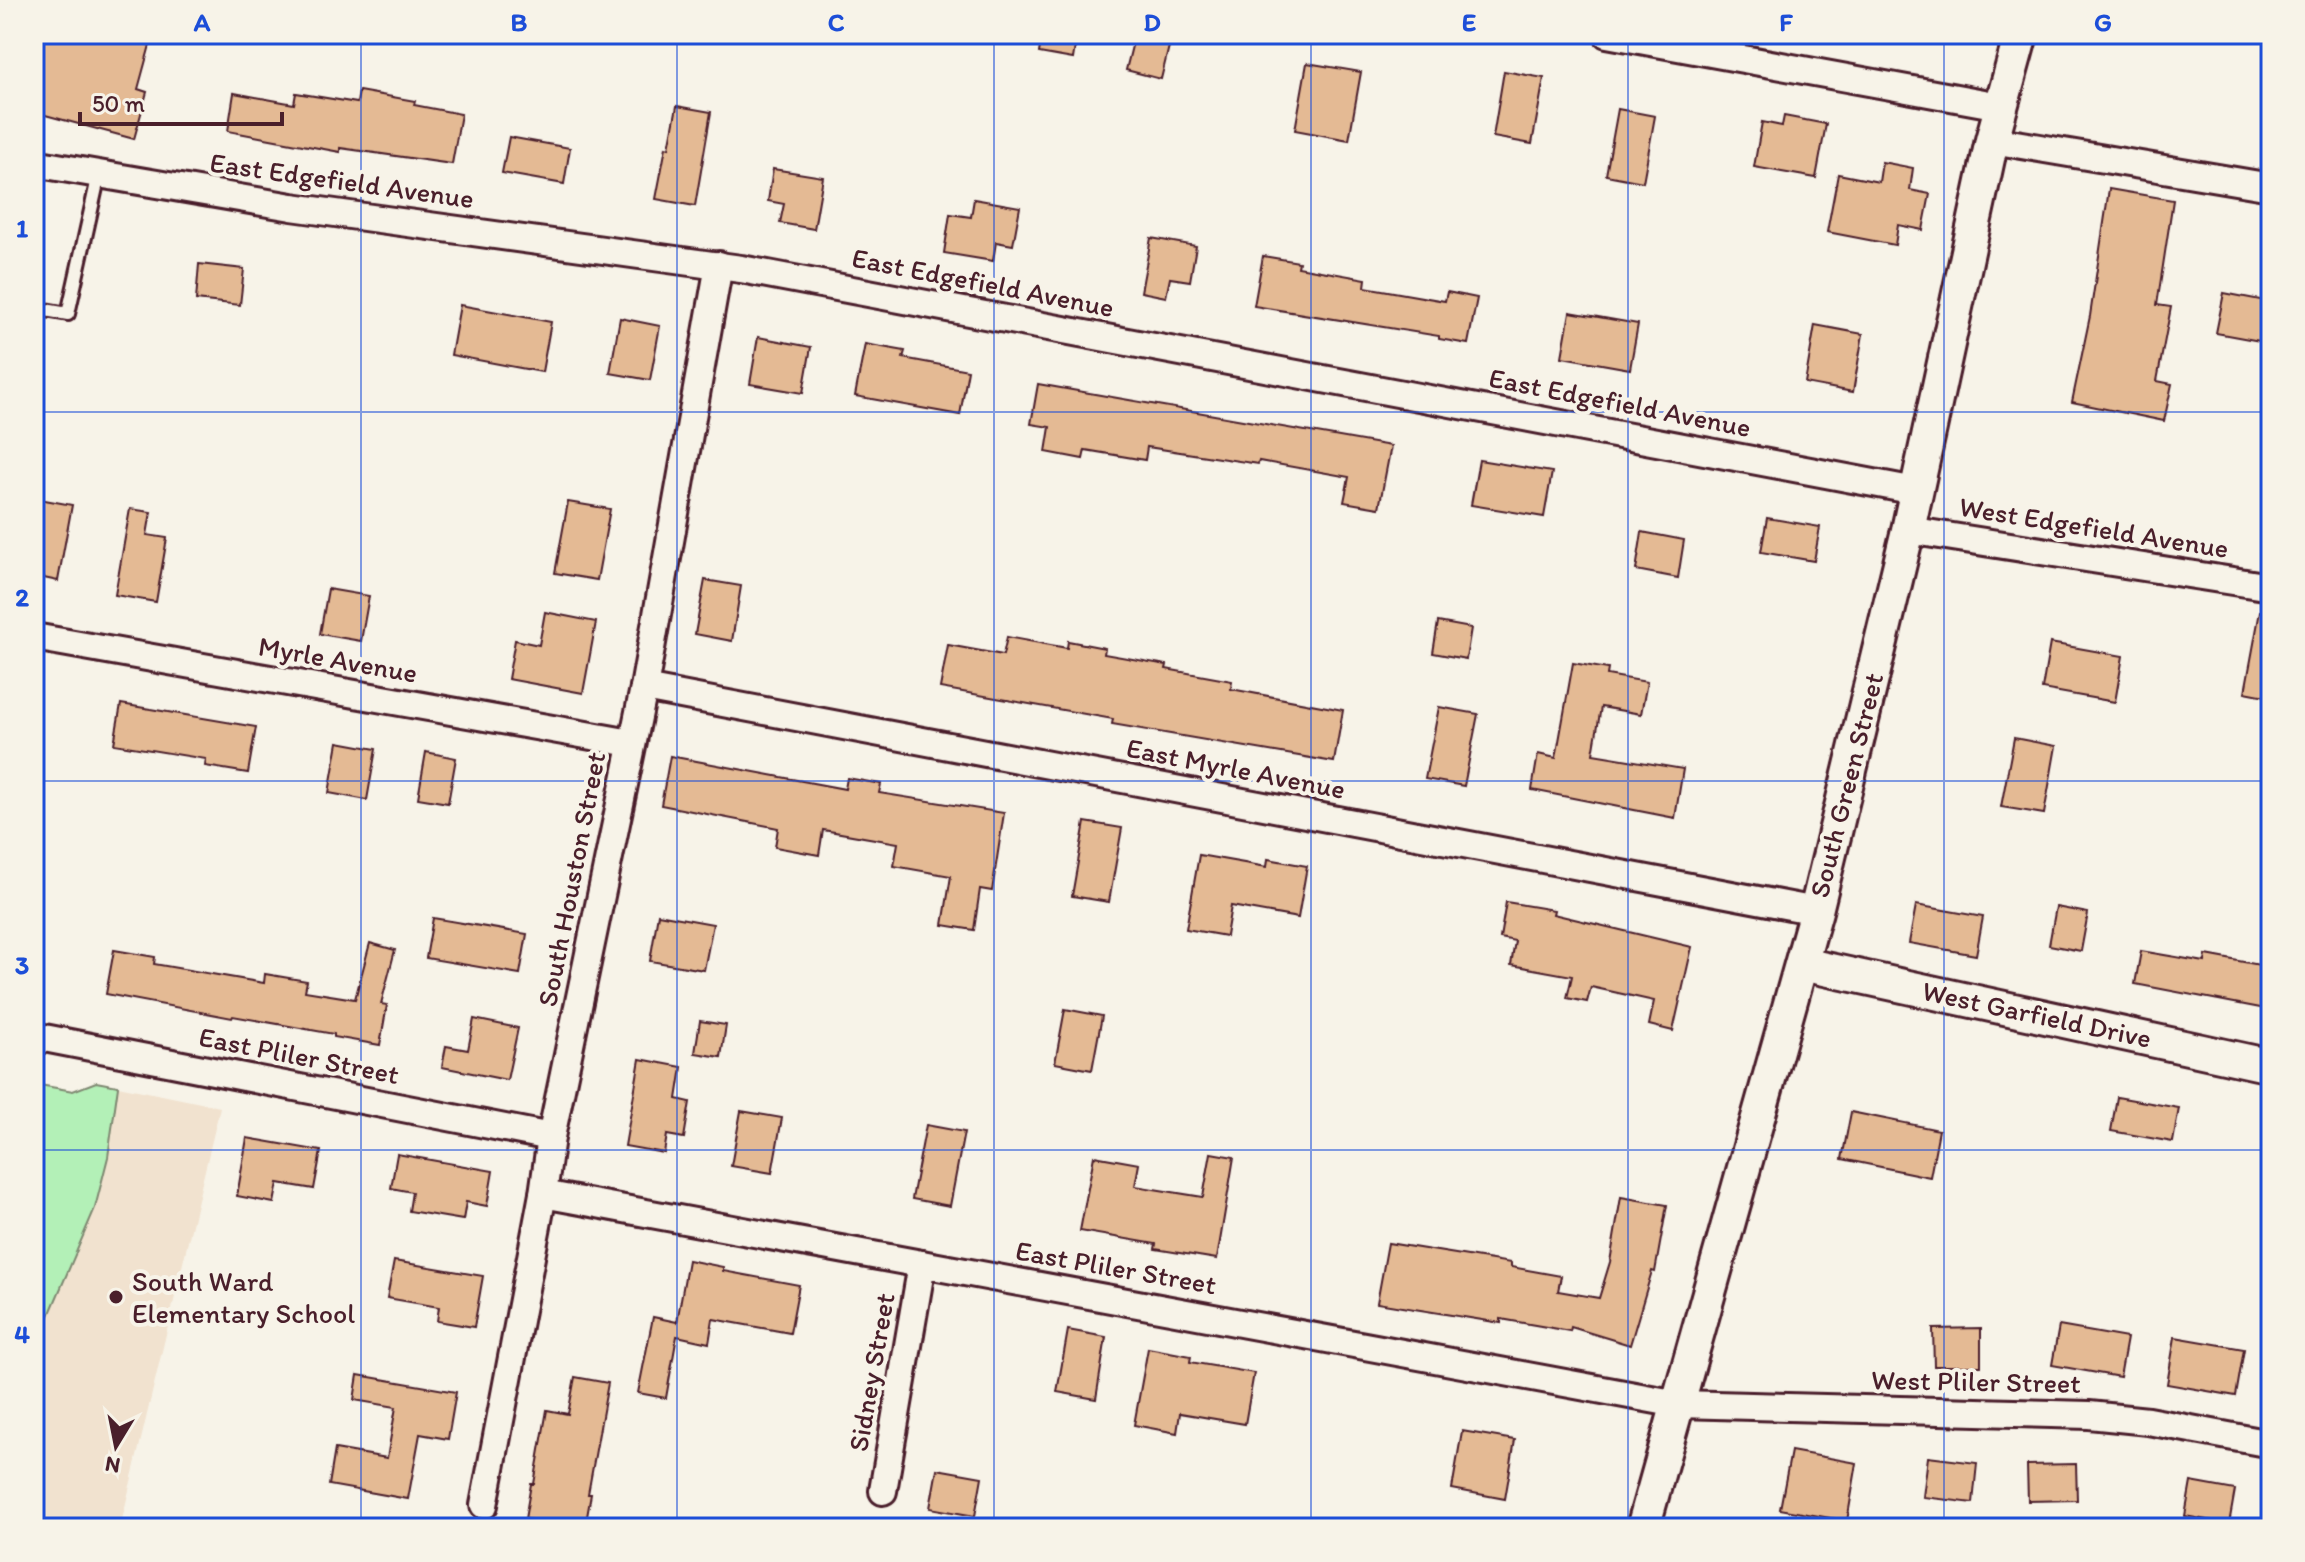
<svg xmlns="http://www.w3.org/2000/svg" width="2305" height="1562" viewBox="0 0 2305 1562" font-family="Itim,sans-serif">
	<rect width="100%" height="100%" fill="#f7f3e8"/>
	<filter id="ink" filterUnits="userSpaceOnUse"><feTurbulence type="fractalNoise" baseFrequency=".0125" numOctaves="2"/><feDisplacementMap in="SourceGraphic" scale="16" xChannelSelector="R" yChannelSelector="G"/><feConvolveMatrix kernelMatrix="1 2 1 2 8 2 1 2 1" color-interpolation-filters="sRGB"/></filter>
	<g filter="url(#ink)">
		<path fill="#f1e2cf" d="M118,1086L220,1107L120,1528H34V1327L48,1318L95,1208L108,1157Z"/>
		<path fill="#b3f0b7" stroke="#7e8871" stroke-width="2" d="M96,1082L118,1086L108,1157L95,1208L48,1318L34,1327V1084L73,1091Z"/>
		<g fill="#e4ba94" stroke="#4a1f2b" stroke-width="2">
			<path d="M34,34H107L150,45L138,89L147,92L134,139L34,112Z"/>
			<path d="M1042,34H1077L1073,59L1039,53Z"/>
			<path d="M1135,34H1172L1161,79L1126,70Z"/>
			<path d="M1307,63L1361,72L1349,140L1295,130Z"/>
			<path d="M1504,71L1544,78L1532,144L1493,137Z"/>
			<path d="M359,91L415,101L414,105L461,114L452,164L340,148V152L228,131L234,93L294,104L296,93L357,103Z"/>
			<path d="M677,106L711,112L695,206L656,199L666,147L669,148Z"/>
			<path d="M1618,109L1655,116L1643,182L1606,175Z"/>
			<path d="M1784,116L1826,124L1816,178L1754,167L1762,122L1782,126Z"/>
			<path d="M509,137L570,148L564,184L502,173Z"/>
			<path d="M1882,162L1913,168L1910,190L1930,194L1923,230L1898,225L1895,245L1827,232L1838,174L1879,182Z"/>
			<path d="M773,169L823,177L814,229L780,223L784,204L768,201Z"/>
			<path d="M2109,189L2173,200L2157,305L2171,307L2157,381L2172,384L2164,421L2072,402L2090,316Z"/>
			<path d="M974,199L1020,207L1013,245L996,242L993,261L944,253L950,214L971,217Z"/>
			<path d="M1151,238L1196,246L1190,281L1170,278L1166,297L1141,292Z"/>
			<path d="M1263,256L1299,262L1298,267L1366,279L1365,287L1445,301L1447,292L1477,298L1468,344L1439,339V336L1254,306Z"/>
			<path d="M199,264L244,269L240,305L196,300Z"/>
			<path d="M2224,293L2271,302V343L2216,333Z"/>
			<path d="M460,305L551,322L542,372L451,355Z"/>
			<path d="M1570,312L1638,324L1630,369L1562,357Z"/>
			<path d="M620,318L660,326L650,380L610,373Z"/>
			<path d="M1815,325L1863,334L1853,392L1805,383Z"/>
			<path d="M758,337L811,347L803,393L750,384Z"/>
			<path d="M865,344L905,351L903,358L968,370L960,415L855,396Z"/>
			<path d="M1038,384L1391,446L1379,508L1344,502L1349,477L1259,461L1258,464L1147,447L1145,460L1085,450L1083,459L1046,452L1050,427L1031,424Z"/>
			<path d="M1479,460L1552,472L1544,517L1471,505Z"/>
			<path d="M34,498L72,505L58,581L34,576Z"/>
			<path d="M568,502L610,509L597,580L555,573Z"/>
			<path d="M130,509L151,512L147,535L167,538L156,602L115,595Z"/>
			<path d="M1767,518L1820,527L1814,561L1761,552Z"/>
			<path d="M1642,532L1684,540L1678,578L1636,570Z"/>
			<path d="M705,580L741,586L732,641L695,634Z"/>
			<path d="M328,589L369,596L361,641L320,634Z"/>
			<path d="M2260,611L2271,612V697L2245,692Z"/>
			<path d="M545,612L596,622L583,693L508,679L515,640L539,645Z"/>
			<path d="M1438,622L1471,628L1466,659L1433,653Z"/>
			<path d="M1007,637L1067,648L1068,641L1105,648L1104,654L1167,665L1166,669L1232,681L1231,689L1343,710L1334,762L1112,724L1113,719L940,688L948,645L1003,655Z"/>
			<path d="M2050,643L2123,656L2115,702L2042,689Z"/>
			<path d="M1573,663L1608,669L1607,675L1647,682L1641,714L1601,707L1593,754L1683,769L1675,818L1532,790L1538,754L1556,758Z"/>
			<path d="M121,704L256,727L248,773L205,766L206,759L114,744Z"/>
			<path d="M1439,707L1478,714L1464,786L1425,779Z"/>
			<path d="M2014,738L2056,746L2044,814L2001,807Z"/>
			<path d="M338,742L376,749L367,800L329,793Z"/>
			<path d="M426,752L456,758L448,803L418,798Z"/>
			<path d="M670,756L845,789L847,778L881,784L879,793L1004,813L992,891L980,889L974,930L943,925L951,876L894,866L898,843L823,830L819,855L775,847L778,828L661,805Z"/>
			<path d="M1085,822L1122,828L1109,902L1072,896Z"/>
			<path d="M1199,855L1267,867L1268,859L1307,866L1298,918L1231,906L1226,936L1186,929Z"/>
			<path d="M1506,902L1554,910L1553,914L1692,947L1673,1031L1649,1025L1654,1001L1591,987L1587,1002L1567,998L1572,976L1511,965L1515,941L1500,938Z"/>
			<path d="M1916,905L1983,917L1976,955L1909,943Z"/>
			<path d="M2056,907L2088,913L2081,951L2049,945Z"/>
			<path d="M658,914L713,924L704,970L650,961Z"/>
			<path d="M433,918L527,934L520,974L426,958Z"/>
			<path d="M370,943L395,950L381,1004L387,1005L380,1045L334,1037V1034L233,1016L232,1018L106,994L114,950L155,957L154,964L264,983L265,974L307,981L305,991L355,999Z"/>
			<path d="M2141,951L2205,962L2206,955L2271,967V1010L2135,984Z"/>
			<path d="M1065,1009L1102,1016L1092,1070L1055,1063Z"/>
			<path d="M474,1019L518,1028L507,1080L442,1067L446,1046L468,1050Z"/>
			<path d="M700,1021L726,1025L721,1057L695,1053Z"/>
			<path d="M640,1059L682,1067L677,1099L690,1102L684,1138L667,1135L664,1153L625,1146Z"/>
			<path d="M2117,1097L2179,1108L2173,1142L2111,1131Z"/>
			<path d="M741,1111L782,1118L772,1173L731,1166Z"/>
			<path d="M1851,1112L1939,1130L1930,1177L1842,1159Z"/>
			<path d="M926,1125L964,1132L950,1206L912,1199Z"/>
			<path d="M247,1138L321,1151L314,1189L278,1183L274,1203L237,1196Z"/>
			<path d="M1211,1153L1234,1157L1217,1259L1155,1249L1156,1244L1080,1231L1094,1156L1139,1164L1135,1186L1203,1197Z"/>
			<path d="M397,1154L493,1171L487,1206L466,1202L463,1220L409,1211L412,1192L391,1188Z"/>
			<path d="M1621,1197L1667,1205L1655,1272L1652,1271L1630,1345L1571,1327L1570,1331L1501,1319V1323L1377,1303L1388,1243L1511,1263V1267L1561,1276L1558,1291L1599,1298L1610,1262Z"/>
			<path d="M688,1260L723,1267V1271L799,1285L790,1333L713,1319L709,1343L677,1336L666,1398L638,1393L653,1317L677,1322Z"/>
			<path d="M394,1261L483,1276L474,1327L437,1321L439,1307L387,1298Z"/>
			<path d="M2059,1326L2127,1338L2120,1377L2052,1365Z"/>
			<path d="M1981,1328V1366H1934L1933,1329Z"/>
			<path d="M1068,1330L1106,1337L1096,1399L1057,1392Z"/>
			<path d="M2175,1337L2244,1349L2236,1396L2167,1384Z"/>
			<path d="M1148,1348L1191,1356L1190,1362L1254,1373L1245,1424L1180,1413L1177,1433L1134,1425Z"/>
			<path d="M358,1375L456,1392L448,1439L420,1434L408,1499L329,1485L335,1449L387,1458L396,1407L354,1400Z"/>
			<path d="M575,1377L608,1383L588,1494H591L585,1528L525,1519L531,1484H534L547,1410L568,1414Z"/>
			<path d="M1462,1431L1515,1440L1505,1499L1452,1489Z"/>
			<path d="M1791,1451L1857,1463L1847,1521L1780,1509Z"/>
			<path d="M1928,1457L1977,1463L1973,1503L1923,1497Z"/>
			<path d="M2076,1464L2077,1500L2028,1501L2027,1465Z"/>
			<path d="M937,1469L982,1477L975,1516L930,1508Z"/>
			<path d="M2191,1482L2235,1490L2229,1524L2185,1516Z"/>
		</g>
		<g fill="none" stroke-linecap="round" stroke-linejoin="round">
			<defs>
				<path id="service" d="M34,308L68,314L99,174"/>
				<g id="minor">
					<path d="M1607,34L2000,106"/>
					<path d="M1992,140L2271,187"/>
					<path d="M34,163L292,207L741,269L1916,491"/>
					<path d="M1908,530L2271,587"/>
					<path d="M34,637L631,743"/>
					<path d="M644,688L1816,911"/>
					<path d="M34,1036L551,1137"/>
					<path d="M543,1194L1678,1404L2089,1415L2148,1421L2271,1444"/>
					<path d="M883,1491L922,1264"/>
					<path d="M484,1505L543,1194L551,1137L644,688L719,265"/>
				</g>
				<g id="tertiary">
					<path d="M1802,964L2271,1066"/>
					<path d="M1643,1528L1816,911L1908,530L1992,140L2021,34"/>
				</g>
			</defs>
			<use href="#service" stroke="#4a1f2b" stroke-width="18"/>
			<use href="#minor" stroke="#4a1f2b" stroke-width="32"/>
			<use href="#tertiary" stroke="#4a1f2b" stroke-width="38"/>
			<path stroke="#4a1f2b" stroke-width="5" stroke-dasharray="8 6" stroke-linecap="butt" d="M34,1443H35"/>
			<use href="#service" stroke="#f7f3e8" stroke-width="12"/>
			<use href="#minor" stroke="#f7f3e8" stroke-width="26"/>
			<use href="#tertiary" stroke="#f7f3e8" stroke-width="32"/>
		</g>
	</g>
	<path fill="none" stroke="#1d4ed8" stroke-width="2" stroke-opacity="0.55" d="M361,34V1528M677,34V1528M994,34V1528M1311,34V1528M1628,34V1528M1944,34V1528M34,412H2271M34,781H2271M34,1150H2271"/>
	<circle fill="#4a1f2b" stroke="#f7f3e8" stroke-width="3" cx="116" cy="1297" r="8"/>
	<g text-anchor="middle" stroke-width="8" stroke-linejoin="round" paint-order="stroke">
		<g font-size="28" fill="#4a1f2b" stroke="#f7f3e8">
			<text transform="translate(342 180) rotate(8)" y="10">East Edgefield Avenue</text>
			<text transform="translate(983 282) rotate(11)" y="10">East Edgefield Avenue</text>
			<text transform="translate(1620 402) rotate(11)" y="10">East Edgefield Avenue</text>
			<text transform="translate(2094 527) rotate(9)" y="10">West Edgefield Avenue</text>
			<text transform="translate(338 659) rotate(10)" y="10">Myrle Avenue</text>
			<text transform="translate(1236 768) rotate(11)" y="10">East Myrle Avenue</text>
			<text transform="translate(1846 785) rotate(-76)" y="10">South Green Street</text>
			<text transform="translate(571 879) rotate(-79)" y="10">South Houston Street</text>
			<text transform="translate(2037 1014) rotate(12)" y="10">West Garfield Drive</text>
			<text transform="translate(299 1055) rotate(11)" y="10">East Pliler Street</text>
			<text transform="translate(1116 1267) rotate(10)" y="10">East Pliler Street</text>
			<text transform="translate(871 1372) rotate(-80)" y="10">Sidney Street</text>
			<text transform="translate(1976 1381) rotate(1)" y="10">West Pliler Street</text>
		</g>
		<g font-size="28" fill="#4a1f2b" stroke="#f7f3e8" text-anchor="start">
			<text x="132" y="1291">South Ward<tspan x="132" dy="32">Elementary School</tspan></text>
		</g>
	</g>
	<rect width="2305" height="1562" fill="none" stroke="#f7f3e8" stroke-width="88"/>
	<g transform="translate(116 1446) rotate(190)" stroke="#f7f3e8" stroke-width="6" paint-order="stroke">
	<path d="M0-6L14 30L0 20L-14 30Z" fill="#4a1f2b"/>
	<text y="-12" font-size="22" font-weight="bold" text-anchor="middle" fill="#4a1f2b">N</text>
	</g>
	<path d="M80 112v12h202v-12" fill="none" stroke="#4a1f2b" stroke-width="4"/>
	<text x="92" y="112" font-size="24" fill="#4a1f2b" stroke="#f7f3e8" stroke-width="6" paint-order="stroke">50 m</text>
	<rect x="44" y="44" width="2217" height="1474" fill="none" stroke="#1d4ed8" stroke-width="3"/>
	<g font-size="26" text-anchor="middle" font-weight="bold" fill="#1d4ed8">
		<text x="202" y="31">A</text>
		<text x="519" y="31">B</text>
		<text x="836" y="31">C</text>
		<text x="1152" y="31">D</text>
		<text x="1469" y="31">E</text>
		<text x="1786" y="31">F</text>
		<text x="2103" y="31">G</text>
		<text x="22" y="237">1</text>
		<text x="22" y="606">2</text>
		<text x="22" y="974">3</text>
		<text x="22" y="1343">4</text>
	</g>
</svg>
